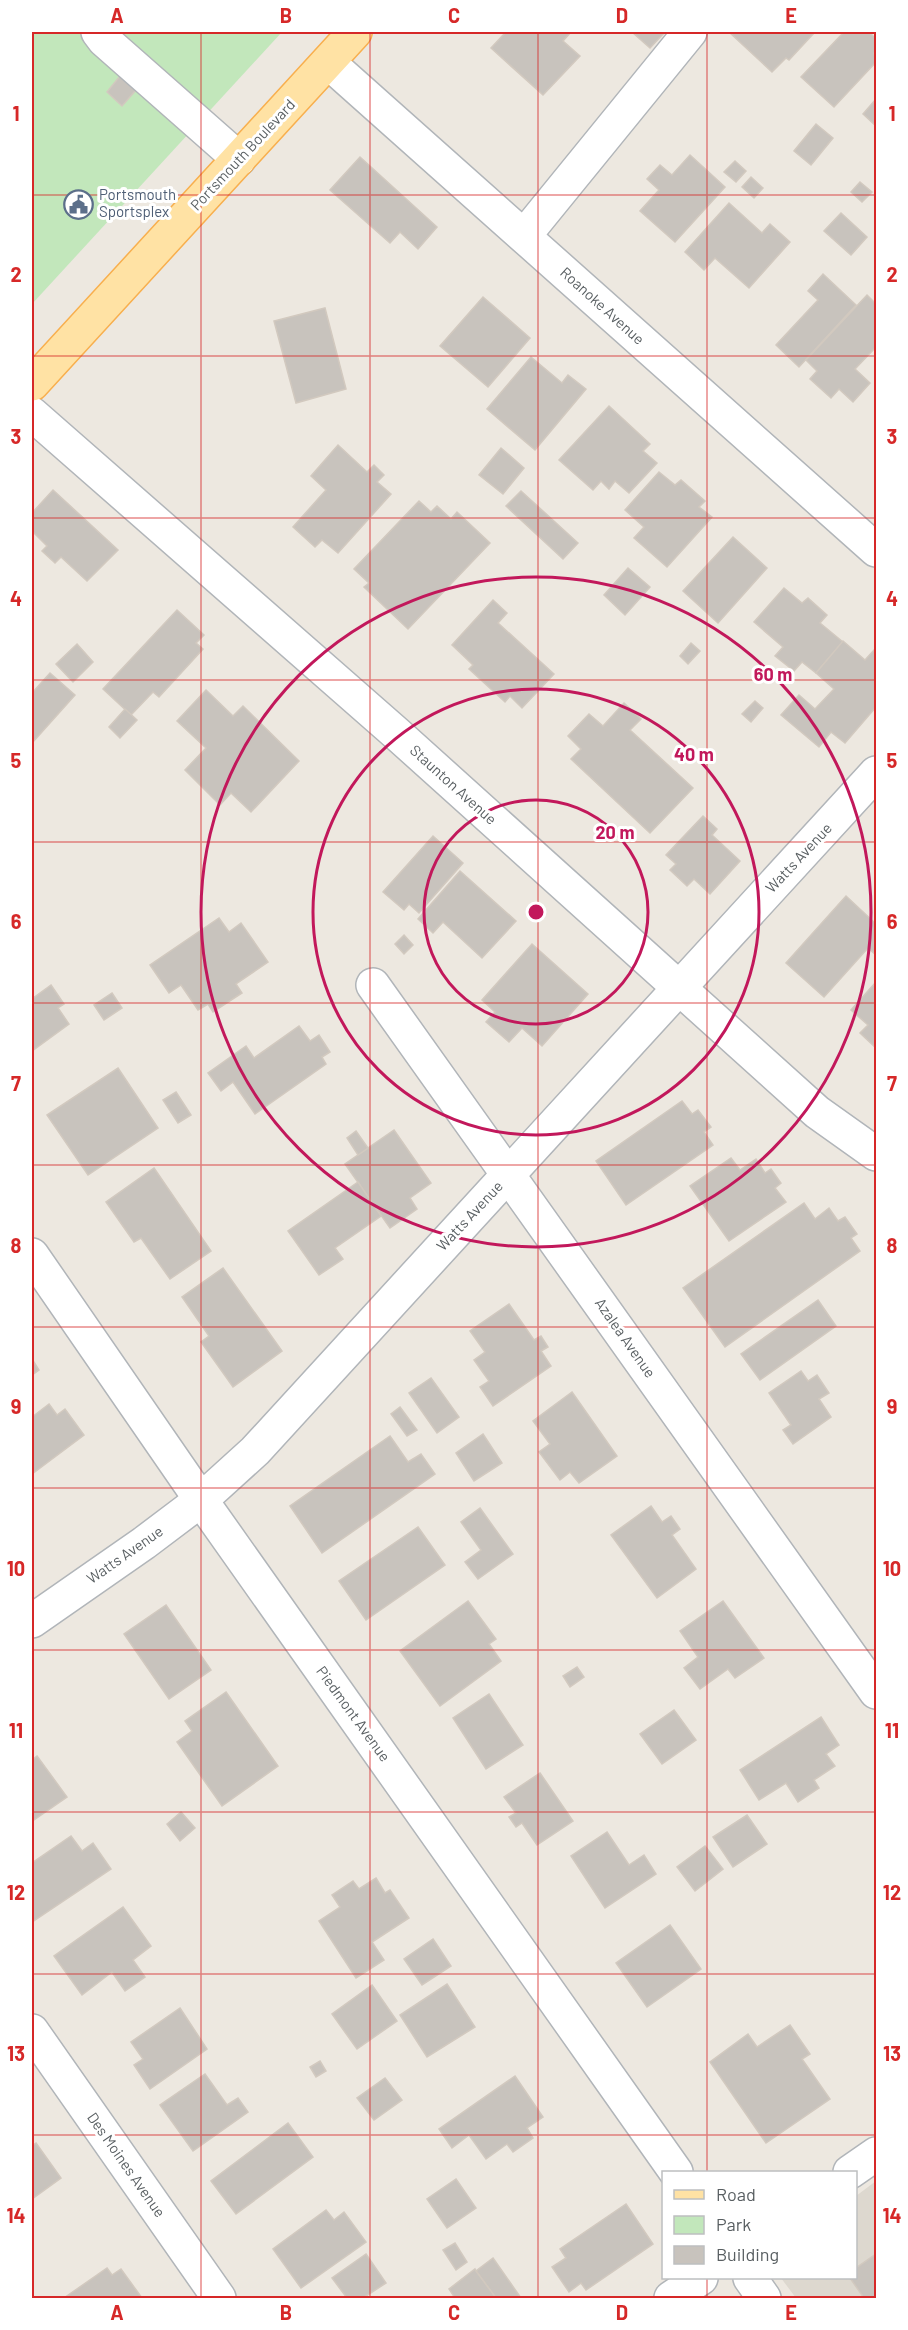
<svg xmlns="http://www.w3.org/2000/svg" width="908" height="2330" viewBox="0 0 908 2330" font-family="Barlow,sans-serif">
	<rect width="100%" height="100%" fill="#ede8e0"/>
	<path fill="#ddd8cf" d="M876,2181V2298H796L781,2278H856V2196Z"/>
	<path fill="#c2e7bb" d="M32,32H282L32,304Z"/>
	<g fill="#c8c3bd" stroke="#d2c9bf" stroke-width="1.5">
		<path d="M502,32H571L563,41L580,56L543,95L491,48L504,34Z"/>
		<path d="M632,32H665L650,48Z"/>
		<path d="M729,32H815L789,60L786,58L772,72Z"/>
		<path d="M844,32H869L876,39V51L874,53L876,62L834,107L801,77Z"/>
		<path d="M120,76L136,90L122,106L107,92Z"/>
		<path d="M876,99V126L863,114Z"/>
		<path d="M816,124L833,138L811,165L794,151Z"/>
		<path d="M690,155L725,187L675,242L640,211L659,190L647,179L660,165L672,175Z"/>
		<path d="M360,157L437,227L418,249L400,232L390,243L330,190Z"/>
		<path d="M735,161L746,171L736,182L724,172Z"/>
		<path d="M751,177L763,188L754,198L742,187Z"/>
		<path d="M860,182L872,192L862,202L851,192Z"/>
		<path d="M729,203L762,233L770,224L790,242L749,288L715,258L704,270L685,252Z"/>
		<path d="M841,213L867,237L851,255L824,231Z"/>
		<path d="M823,274L856,305L799,367L776,345L818,300L808,291Z"/>
		<path d="M867,295L876,304V347L855,369L870,383L853,402L839,389L831,398L810,379L817,371L806,360Z"/>
		<path d="M483,297L530,338L488,387L440,346Z"/>
		<path d="M325,308L346,389L296,403L274,321Z"/>
		<path d="M531,357L562,383L568,375L586,389L535,450L487,409Z"/>
		<path d="M609,406L650,444L643,451L657,463L629,493L615,481L609,489L601,481L593,490L559,460Z"/>
		<path d="M338,445L367,472L374,465L384,475L377,482L391,494L338,553L322,540L315,547L293,527L326,490L311,476Z"/>
		<path d="M501,448L524,468L503,494L479,475Z"/>
		<path d="M659,472L675,485L681,480L705,501L699,507L712,517L667,567L634,538L644,527L625,510Z"/>
		<path d="M53,490L118,550L87,581L61,557L55,563L42,551L47,546L32,531V513Z"/>
		<path d="M521,491L578,543L563,559L506,506Z"/>
		<path d="M419,501L431,512L437,506L451,519L457,512L490,543L408,629L364,587L369,583L354,569Z"/>
		<path d="M733,537L767,568L718,623L683,591Z"/>
		<path d="M628,568L650,587L625,615L604,595Z"/>
		<path d="M784,588L802,603L808,598L827,615L820,623L843,642L816,673L802,662L794,671L775,656L783,647L754,622Z"/>
		<path d="M493,600L507,613L498,623L554,674L522,708L510,696L505,702L469,669L473,665L452,645Z"/>
		<path d="M177,610L204,635L196,643L203,649L159,697L153,692L131,715L103,689Z"/>
		<path d="M843,641L865,660L874,650L876,652V707L845,743L831,732L819,747L781,715L799,695L815,709L834,689L816,673Z"/>
		<path d="M691,643L700,651L688,664L680,656Z"/>
		<path d="M77,644L93,662L73,682L56,664Z"/>
		<path d="M50,673L75,695L32,743V693Z"/>
		<path d="M206,690L233,716L243,706L299,761L251,812L231,793L220,805L185,770L206,748L177,721Z"/>
		<path d="M755,701L763,708L751,722L742,714Z"/>
		<path d="M624,703L641,719L630,730L693,788L650,833L571,759L581,749L568,736L589,714L603,726Z"/>
		<path d="M125,709L137,720L120,738L109,727Z"/>
		<path d="M703,816L717,829L712,835L740,861L710,894L694,879L687,886L670,870L676,864L666,855Z"/>
		<path d="M433,836L463,863L419,913L409,904L404,910L383,892Z"/>
		<path d="M460,871L516,921L482,958L443,922L433,933L418,919Z"/>
		<path d="M846,896L876,924V955L868,948L824,997L786,963Z"/>
		<path d="M219,918L229,932L241,923L268,962L236,984L242,993L213,1012L208,1004L198,1010L181,985L169,993L150,965Z"/>
		<path d="M404,935L413,945L404,954L395,944Z"/>
		<path d="M532,944L588,994L542,1046L522,1028L509,1042L486,1022L495,1012L482,1000Z"/>
		<path d="M876,982V1048L860,1033L868,1025L851,1010Z"/>
		<path d="M51,985L64,1004L58,1008L69,1024L32,1051V999Z"/>
		<path d="M112,993L122,1008L104,1020L94,1005Z"/>
		<path d="M299,1026L310,1041L319,1035L330,1052L322,1057L326,1064L255,1114L233,1082L221,1091L208,1073L246,1046L254,1058Z"/>
		<path d="M118,1068L158,1128L88,1175L47,1115Z"/>
		<path d="M176,1092L191,1115L178,1123L163,1100Z"/>
		<path d="M682,1101L692,1114L698,1110L711,1127L704,1132L713,1145L626,1205L596,1161Z"/>
		<path d="M394,1130L431,1183L410,1198L417,1209L390,1228L345,1164Z"/>
		<path d="M356,1131L368,1148L358,1155L347,1138Z"/>
		<path d="M731,1158L740,1170L756,1159L765,1173L771,1169L781,1183L775,1188L786,1202L729,1241L690,1186Z"/>
		<path d="M154,1168L211,1251L170,1279L141,1238L134,1242L106,1202Z"/>
		<path d="M358,1182L381,1216L335,1248L343,1259L319,1275L288,1231Z"/>
		<path d="M804,1203L815,1219L829,1208L838,1221L845,1217L857,1234L851,1238L860,1251L725,1347L683,1288Z"/>
		<path d="M223,1268L282,1351L233,1387L201,1342L209,1336L182,1297Z"/>
		<path d="M818,1300L836,1326L760,1380L741,1354Z"/>
		<path d="M509,1304L534,1340L541,1336L548,1347L541,1351L551,1366L493,1406L480,1387L489,1381L474,1360L485,1352L470,1331Z"/>
		<path d="M32,1359L39,1370L32,1375Z"/>
		<path d="M801,1371L808,1381L817,1375L829,1393L819,1399L831,1417L793,1444L783,1430L791,1425L769,1393Z"/>
		<path d="M431,1378L459,1417L437,1433L409,1393Z"/>
		<path d="M572,1392L617,1456L579,1483L570,1472L560,1480L539,1452L550,1444L533,1421Z"/>
		<path d="M49,1404L57,1415L65,1409L84,1435L32,1474V1417Z"/>
		<path d="M400,1407L417,1430L407,1436L391,1414Z"/>
		<path d="M483,1434L502,1463L474,1481L456,1453Z"/>
		<path d="M390,1436L408,1462L421,1454L435,1474L322,1553L290,1506Z"/>
		<path d="M651,1506L662,1522L671,1516L680,1529L672,1535L696,1569L657,1598L611,1535Z"/>
		<path d="M480,1508L513,1554L478,1579L465,1562L481,1550L461,1522Z"/>
		<path d="M418,1527L445,1565L366,1620L339,1581Z"/>
		<path d="M468,1601L496,1639L489,1644L501,1661L440,1706L400,1651Z"/>
		<path d="M723,1601L764,1658L735,1678L728,1669L700,1689L684,1668L698,1657L680,1631Z"/>
		<path d="M166,1605L211,1670L169,1699L124,1634Z"/>
		<path d="M577,1667L584,1677L570,1687L563,1676Z"/>
		<path d="M226,1692L278,1766L222,1806L177,1742L192,1731L185,1721Z"/>
		<path d="M489,1694L523,1745L486,1769L453,1718Z"/>
		<path d="M674,1710L696,1740L662,1764L640,1734Z"/>
		<path d="M821,1717L839,1745L826,1754L835,1766L814,1780L819,1788L798,1802L786,1783L759,1800L740,1770Z"/>
		<path d="M37,1756L67,1797L34,1820L32,1816V1760Z"/>
		<path d="M540,1773L573,1821L537,1845L522,1823L516,1827L509,1817L516,1813L504,1797Z"/>
		<path d="M181,1812L195,1828L180,1841L167,1824Z"/>
		<path d="M747,1815L767,1844L733,1867L713,1837Z"/>
		<path d="M607,1832L629,1865L644,1855L656,1874L605,1908L571,1856Z"/>
		<path d="M71,1836L82,1851L93,1843L111,1869L32,1922V1863Z"/>
		<path d="M705,1846L723,1869L695,1891L677,1867Z"/>
		<path d="M376,1878L385,1893L390,1890L409,1918L372,1942L384,1960L356,1978L319,1921L340,1907L332,1895L353,1881L359,1889Z"/>
		<path d="M123,1907L151,1946L133,1960L145,1977L125,1991L112,1972L82,1995L54,1956Z"/>
		<path d="M670,1925L701,1969L647,2007L616,1963Z"/>
		<path d="M433,1939L451,1966L422,1985L404,1959Z"/>
		<path d="M447,1984L475,2027L427,2057L400,2015Z"/>
		<path d="M372,1985L397,2021L357,2049L332,2014Z"/>
		<path d="M180,2008L207,2049L150,2089L134,2065L143,2059L131,2042Z"/>
		<path d="M790,2025L810,2054L802,2059L830,2099L766,2143L710,2062L748,2034L757,2047Z"/>
		<path d="M320,2061L326,2071L316,2077L310,2067Z"/>
		<path d="M205,2074L227,2105L238,2098L248,2112L193,2151L160,2105Z"/>
		<path d="M515,2076L543,2117L527,2128L533,2138L513,2152L507,2144L486,2159L469,2135L452,2148L439,2129Z"/>
		<path d="M385,2078L402,2100L374,2120L357,2098Z"/>
		<path d="M288,2123L313,2157L236,2214L211,2181Z"/>
		<path d="M36,2143L61,2178L32,2199V2146Z"/>
		<path d="M456,2179L476,2208L447,2228L427,2199Z"/>
		<path d="M626,2204L653,2244L586,2290L581,2283L569,2292L552,2267L566,2258L560,2249Z"/>
		<path d="M326,2210L334,2220L344,2212L366,2242L301,2288L273,2249Z"/>
		<path d="M455,2243L467,2262L456,2270L443,2250Z"/>
		<path d="M366,2254L386,2283L363,2298H347L332,2278Z"/>
		<path d="M876,2254V2298H864L850,2278H856V2268Z"/>
		<path d="M493,2258L521,2298H496L476,2271Z"/>
		<path d="M107,2268L112,2275L121,2269L142,2298H64Z"/>
		<path d="M475,2269L476,2271L496,2298H455L449,2289Z"/>
	</g>
	<g fill="none" stroke-linecap="round" stroke-linejoin="round">
		<defs>
			<g id="minor">
				<path d="M98,32L104,40L239,159"/>
				<path d="M328,62L876,550"/>
				<path d="M524,236L690,32"/>
				<path d="M32,414L396,733L817,1112L876,1154"/>
				<path d="M373,985L876,1692"/>
				<path d="M32,1255L201,1500L676,2172"/>
				<path d="M32,1621L144,1543L201,1500L255,1451L876,773"/>
				<path d="M32,2031L219,2298"/>
				<path d="M850,2172L876,2154"/>
				<path d="M750,2278L764,2298"/>
				<path d="M671,2298L701,2278"/>
			</g>
			<path id="major" d="M32,384L355,32"/>
		</defs>
		<use href="#minor" stroke="#b1b5b9" stroke-width="36"/>
		<use href="#major" stroke="#f8af4e" stroke-width="36"/>
		<use href="#minor" stroke="#fff" stroke-width="33"/>
		<use href="#major" stroke="#ffe2a4" stroke-width="33"/>
	</g>
	<path fill="none" stroke="#d62828" stroke-width="1.5" stroke-opacity="0.55" d="M201,32V2298M370,32V2298M538,32V2298M707,32V2172M32,195H876M32,356H876M32,518H876M32,680H876M32,842H876M32,1003H876M32,1165H876M32,1327H876M32,1488H876M32,1650H876M32,1812H876M32,1974H876M32,2135H876M707,2278V2298"/>
	<g fill="none" stroke="#c2185b" stroke-width="3">
		<circle cx="536" cy="912" r="112"/>
		<circle cx="536" cy="912" r="223"/>
		<circle cx="536" cy="912" r="335"/>
	</g>
	<defs>
		<symbol id="civic-ring" viewBox="-11 -11 22 22"><circle r="9.5" fill="#fff" stroke="#5c6f8a" stroke-width="1.5"/><path d="M-.6-6.5H3V-4.5H.6V-3L4-1V1h2V6H-6V1h2V-1L-.6-3ZM-1.2 2.5V6h2.4V2.5Z" fill="#5c6f8a"/></symbol>
	</defs>
	<g fill-rule="evenodd">
		<use href="#civic-ring" x="62" y="188" width="33" height="33"/>
	</g>
	<g text-anchor="middle" stroke-width="6" stroke-linejoin="round" paint-order="stroke">
		<g font-size="15" fill="#595f62" stroke="#fff">
			<text transform="translate(243 155) rotate(-47)" y="5">Portsmouth Boulevard</text>
			<text transform="translate(602 306) rotate(42)" y="5">Roanoke Avenue</text>
			<text transform="translate(453 785) rotate(42)" y="5">Staunton Avenue</text>
			<text transform="translate(799 858) rotate(-47)" y="5">Watts Avenue</text>
			<text transform="translate(470 1216) rotate(-47)" y="5">Watts Avenue</text>
			<text transform="translate(625 1338) rotate(55)" y="5">Azalea Avenue</text>
			<text transform="translate(125 1555) rotate(-35)" y="5">Watts Avenue</text>
			<text transform="translate(353 1714) rotate(54)" y="5">Piedmont Avenue</text>
			<text transform="translate(126 2165) rotate(55)" y="5">Des Moines Avenue</text>
		</g>
		<g font-size="15" fill="#4e5e75" stroke="#fff" text-anchor="start">
			<text x="99" y="200">Portsmouth<tspan x="99" dy="17">Sportsplex</tspan></text>
		</g>
	</g>
	<circle cx="536" cy="912" r="9" fill="#c2185b" stroke="#fff" stroke-width="3"/>
	<g font-size="18" text-anchor="middle" font-weight="bold" fill="#c2185b" stroke="#fff" stroke-width="6" stroke-linejoin="round" paint-order="stroke">
		<text x="773" y="681">60 m</text>
		<text x="694" y="761">40 m</text>
		<text x="615" y="839">20 m</text>
	</g>
	<rect width="908" height="2330" fill="none" stroke="#ffffff" stroke-width="66"/>
	<rect x="662" y="2171" width="195" height="108" fill="#ffffff" stroke="#bdbfc0" stroke-width="1.5"/>
	<rect x="674" y="2190" width="30" height="9" fill="#ffe2a4" stroke="#bdbfc0" stroke-width="1.5"/>
	<text x="716" y="2201" font-size="18" fill="#595f62">Road</text>
	<rect x="674" y="2216" width="30" height="18" fill="#c2e7bb" stroke="#bdbfc0" stroke-width="1.5"/>
	<text x="716" y="2231" font-size="18" fill="#595f62">Park</text>
	<rect x="674" y="2246" width="30" height="18" fill="#c8c3bd" stroke="#bdbfc0" stroke-width="1.5"/>
	<text x="716" y="2261" font-size="18" fill="#595f62">Building</text>
	<rect x="33" y="33" width="842" height="2264" fill="none" stroke="#d62828" stroke-width="2"/>
	<g font-size="20" text-anchor="middle" font-weight="bold" fill="#d62828">
		<text x="117" y="23">A</text>
		<text x="286" y="23">B</text>
		<text x="454" y="23">C</text>
		<text x="622" y="23">D</text>
		<text x="791" y="23">E</text>
		<text x="16" y="121">1</text>
		<text x="892" y="121">1</text>
		<text x="16" y="282">2</text>
		<text x="892" y="282">2</text>
		<text x="16" y="444">3</text>
		<text x="892" y="444">3</text>
		<text x="16" y="606">4</text>
		<text x="892" y="606">4</text>
		<text x="16" y="768">5</text>
		<text x="892" y="768">5</text>
		<text x="16" y="929">6</text>
		<text x="892" y="929">6</text>
		<text x="16" y="1091">7</text>
		<text x="892" y="1091">7</text>
		<text x="16" y="1253">8</text>
		<text x="892" y="1253">8</text>
		<text x="16" y="1414">9</text>
		<text x="892" y="1414">9</text>
		<text x="16" y="1576">10</text>
		<text x="892" y="1576">10</text>
		<text x="16" y="1738">11</text>
		<text x="892" y="1738">11</text>
		<text x="16" y="1900">12</text>
		<text x="892" y="1900">12</text>
		<text x="16" y="2061">13</text>
		<text x="892" y="2061">13</text>
		<text x="16" y="2223">14</text>
		<text x="892" y="2223">14</text>
		<text x="117" y="2320">A</text>
		<text x="286" y="2320">B</text>
		<text x="454" y="2320">C</text>
		<text x="622" y="2320">D</text>
		<text x="791" y="2320">E</text>
	</g>
</svg>
